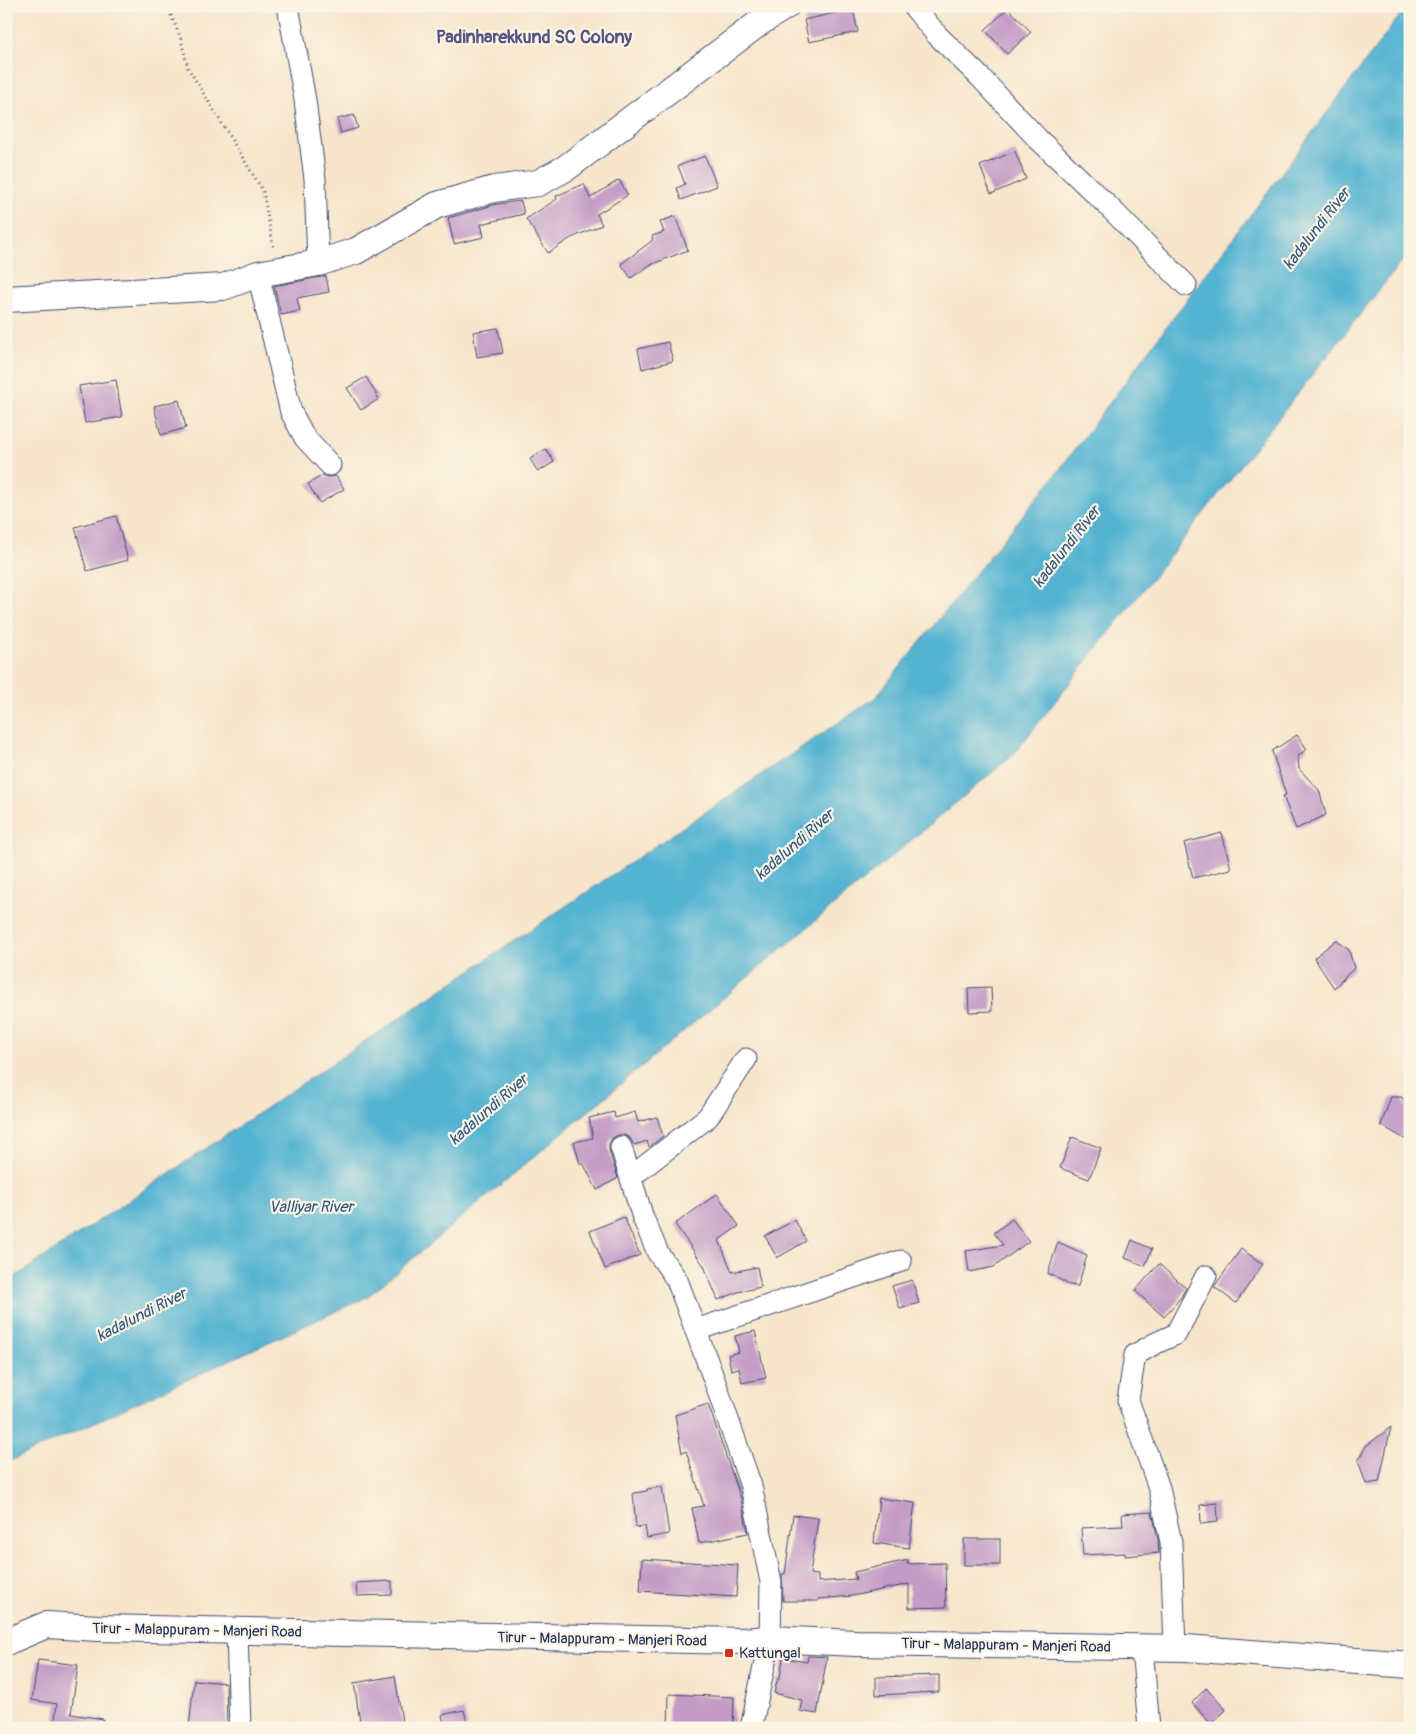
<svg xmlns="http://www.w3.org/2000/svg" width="1416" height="1734" viewBox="0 0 1416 1734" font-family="Pangolin,sans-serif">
	<rect width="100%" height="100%" fill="#fcf5e5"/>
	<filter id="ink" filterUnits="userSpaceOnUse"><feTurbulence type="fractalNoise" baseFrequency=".02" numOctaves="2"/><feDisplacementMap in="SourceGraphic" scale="10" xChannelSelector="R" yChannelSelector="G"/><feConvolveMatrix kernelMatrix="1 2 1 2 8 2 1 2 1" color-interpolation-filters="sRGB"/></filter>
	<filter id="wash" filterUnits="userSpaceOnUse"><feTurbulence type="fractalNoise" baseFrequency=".0096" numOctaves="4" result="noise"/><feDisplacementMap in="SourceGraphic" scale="20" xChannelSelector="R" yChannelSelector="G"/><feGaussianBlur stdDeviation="1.12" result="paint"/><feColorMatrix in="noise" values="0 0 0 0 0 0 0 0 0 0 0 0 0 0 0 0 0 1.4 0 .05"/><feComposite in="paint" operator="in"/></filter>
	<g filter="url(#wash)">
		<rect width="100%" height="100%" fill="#f7e5cb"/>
		<path fill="#53b4d2" stroke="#377298" d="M1407,6H1410V251L1013,755L367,1297L6,1463V1283L875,698L1057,473Z"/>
		<g id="blocks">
			<g fill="#c39bc6">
				<path d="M1008,8L1031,32L1007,54L985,30Z"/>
				<path d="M853,9L858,32L809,42L804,20Z"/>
				<path d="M354,115L358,128L341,133L337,119Z"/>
				<path d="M1015,151L1026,179L991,194L980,166Z"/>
				<path d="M705,156L717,186L681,200L677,188L685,184L678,166Z"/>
				<path d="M619,180L628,195L597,214L602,225L571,238L548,253L526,219L557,199L556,196L584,184L590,198Z"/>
				<path d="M521,201L524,214L481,224L484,237L454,244L448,218L497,204Z"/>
				<path d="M675,216L688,250L650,265L631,278L621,264L653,240L652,236L664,232L660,222Z"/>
				<path d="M326,276L329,292L297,298L300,311L281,315L274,286Z"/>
				<path d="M498,328L503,353L477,357L473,332Z"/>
				<path d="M668,342L673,361L642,369L638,349Z"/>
				<path d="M366,377L379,399L361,410L347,388Z"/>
				<path d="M116,380L122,417L85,423L79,386Z"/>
				<path d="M179,400L186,428L161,435L154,406Z"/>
				<path d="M546,449L554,462L538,472L530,459Z"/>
				<path d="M323,475L327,477L336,476L344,489L320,503L308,484Z"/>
				<path d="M116,516L128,560L87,571L75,527Z"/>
				<path d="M1297,735L1307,749L1298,756L1299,769L1319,790L1326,815L1296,829L1283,796L1286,795L1272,751Z"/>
				<path d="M1222,833L1231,869L1193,878L1184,843Z"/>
				<path d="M1336,940L1349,950L1354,968L1334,988L1314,958Z"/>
				<path d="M991,987L992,1011L969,1012L968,988Z"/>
				<path d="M1391,1097H1402L1410,1113V1130L1408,1141L1381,1125Z"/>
				<path d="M614,1112L615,1118L635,1112L638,1122L657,1117L663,1136L649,1147L647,1141L634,1145L630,1138L624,1135H618L612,1138L609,1144V1150L618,1178L597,1190L583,1163L580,1164L574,1142L593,1138L589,1118Z"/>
				<path d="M1072,1137L1101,1148L1089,1179L1060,1168Z"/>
				<path d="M717,1194L739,1226L719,1240L732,1272L757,1267L761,1287L738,1292L718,1300L704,1266L675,1224Z"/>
				<path d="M624,1217L640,1255L605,1269L590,1231Z"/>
				<path d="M1012,1219L1029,1241L994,1267L969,1272L966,1251L1003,1245L994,1233Z"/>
				<path d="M795,1220L806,1241L777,1258L765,1236Z"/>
				<path d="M1132,1240L1152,1249L1145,1266L1125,1258Z"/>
				<path d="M1058,1242L1087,1255L1078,1286L1069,1285L1048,1273Z"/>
				<path d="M1241,1249L1263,1264L1236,1303L1214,1287Z"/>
				<path d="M1159,1264L1186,1288L1181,1297L1164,1317L1135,1291Z"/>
				<path d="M912,1280L919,1303L900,1309L892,1286Z"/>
				<path d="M755,1331L766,1378L742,1383L739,1368L731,1370L728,1355L739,1352L735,1336Z"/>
				<path d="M708,1404L741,1499L748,1533L699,1543L692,1508L704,1506L686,1451L682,1453L675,1415Z"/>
				<path d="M1391,1427L1379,1482L1366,1484L1358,1460L1366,1446Z"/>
				<path d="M662,1487L669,1534L647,1538L645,1526L636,1528L633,1493L647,1491V1489Z"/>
				<path d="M879,1498L915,1503L909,1548L874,1543Z"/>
				<path d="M1217,1503L1218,1522L1201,1524L1200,1505Z"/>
				<path d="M1152,1512L1158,1539L1159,1553L1125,1556V1553L1083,1555L1081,1528L1123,1526L1122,1514Z"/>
				<path d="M793,1515L818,1518L810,1574L818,1575V1582L856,1579L854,1572L908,1560L907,1564L945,1563L946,1607L909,1608V1584L852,1596L818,1599V1601H783L782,1574H785Z"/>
				<rect x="964" y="1539" width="36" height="26"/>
				<path d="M642,1559L738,1565L736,1597L640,1591Z"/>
				<path d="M392,1581V1595L357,1596L356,1583Z"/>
				<path d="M808,1656L827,1657L817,1714L800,1711L802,1700L774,1693L778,1678H780L783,1658L807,1662Z"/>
				<path d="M38,1660L78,1665L71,1714L103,1719V1728H54L57,1704L32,1700Z"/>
				<path d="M939,1675V1692L876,1695V1677Z"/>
				<path d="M395,1676L403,1728H361L354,1683Z"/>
				<path d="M194,1680L226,1683L227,1727L189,1728Z"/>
				<path d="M1206,1688L1226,1710L1211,1724L1192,1703Z"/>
				<path d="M669,1694L734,1697L733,1728H668Z"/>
				<path d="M464,1710L468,1728H445L442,1715Z"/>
			</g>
		</g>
	</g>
	<g filter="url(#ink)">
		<use href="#blocks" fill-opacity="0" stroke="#3c4a6e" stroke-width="1"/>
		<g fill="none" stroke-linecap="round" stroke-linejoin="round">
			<defs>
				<g id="minor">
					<path d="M288,6L305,100L315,179L318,263"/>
					<path d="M913,6L937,35L981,78L1037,138L1108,206L1186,285"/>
					<path d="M258,274L291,412L305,438L330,465"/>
					<path d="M621,1147L643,1218L658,1253L677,1280L716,1385L751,1486L771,1582L770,1639L751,1728"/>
					<path d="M631,1177L708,1117L746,1059"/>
					<path d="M696,1330L901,1261"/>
					<path d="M237,1632L240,1728"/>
					<path d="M1142,1647L1149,1728"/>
					<path d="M1175,1648L1171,1542L1159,1488L1128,1400L1135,1355L1154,1344L1176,1334L1206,1276"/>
				</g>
				<g id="major">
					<path d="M6,299L223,287L258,274L318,263L356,251L437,205L494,189L538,183L566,168L759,23L786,6"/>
					<path d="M6,1642L46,1625L98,1628L742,1641L770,1639L856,1643L1186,1648L1410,1665"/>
				</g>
			</defs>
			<use href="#minor" stroke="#3c4a6e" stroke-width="23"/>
			<use href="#major" stroke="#3c4a6e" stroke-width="28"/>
			<path stroke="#3c4a6e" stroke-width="3" stroke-dasharray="1 4" stroke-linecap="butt" d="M167,6L180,36L188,68L263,191L274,250"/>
			<use href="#minor" stroke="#fff" stroke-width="21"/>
			<use href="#major" stroke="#fff" stroke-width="26"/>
		</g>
	</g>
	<rect fill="#c8321e" stroke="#fcf5e5" stroke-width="2" x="724" y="1648" width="10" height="10" rx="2.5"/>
	<g text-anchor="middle" stroke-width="4.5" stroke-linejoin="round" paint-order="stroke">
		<g font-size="15" fill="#1b2f5e" stroke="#fcf5e5">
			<text transform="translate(197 1630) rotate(1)" y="5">Tirur - Malappuram - Manjeri Road</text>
			<text transform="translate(602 1639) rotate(1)" y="5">Tirur - Malappuram - Manjeri Road</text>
			<text transform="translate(1006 1645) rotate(1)" y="5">Tirur - Malappuram - Manjeri Road</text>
		</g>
		<g font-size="15" fill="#1b2f5e" stroke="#fcf5e5" text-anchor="start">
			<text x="739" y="1658">Kattungal</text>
		</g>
		<g font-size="16" font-style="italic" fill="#2c5781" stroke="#fcf5e5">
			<text transform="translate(1316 228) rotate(-52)" y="6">kadalundi River</text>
			<text transform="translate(1066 546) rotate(-52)" y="6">kadalundi River</text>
			<text transform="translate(794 844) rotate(-41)" y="6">kadalundi River</text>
			<text transform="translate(488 1109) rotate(-41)" y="6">kadalundi River</text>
			<text x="311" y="1212">Valliyar River</text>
			<text transform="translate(141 1314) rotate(-27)" y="6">kadalundi River</text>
		</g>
		<g font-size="18" font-weight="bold" fill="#565582" stroke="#fcf5e5">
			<text x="534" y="43">Padinharekkund SC Colony</text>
		</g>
	</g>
	<rect width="1416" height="1734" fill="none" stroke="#fcf5e5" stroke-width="25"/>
</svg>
